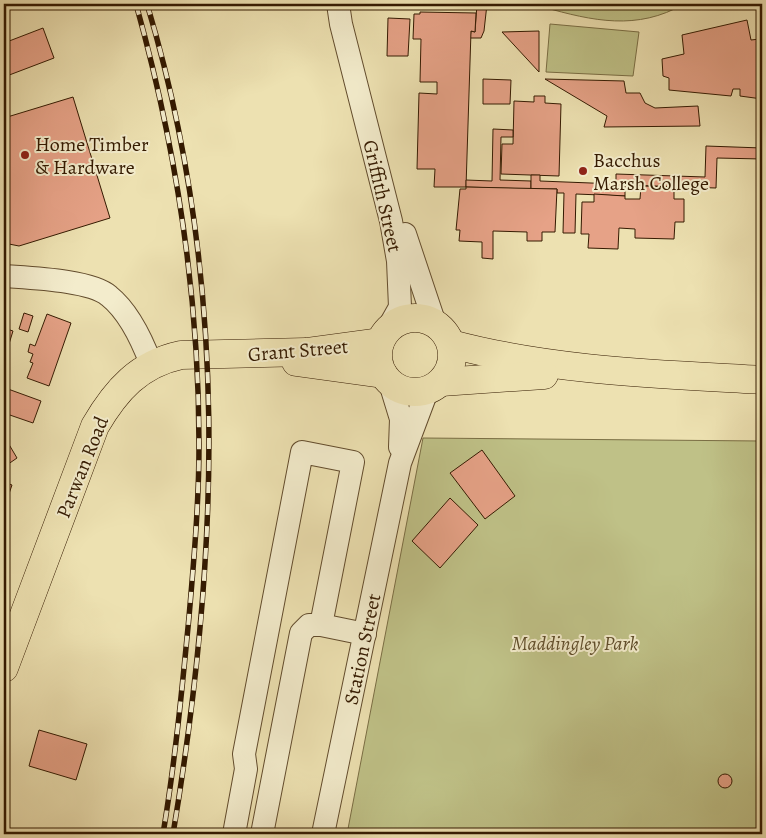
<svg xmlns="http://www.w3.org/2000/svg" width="766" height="838" viewBox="0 0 766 838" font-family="Alegreya,serif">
	<rect width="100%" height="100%" fill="#ede1b1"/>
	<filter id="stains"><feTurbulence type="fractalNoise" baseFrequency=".004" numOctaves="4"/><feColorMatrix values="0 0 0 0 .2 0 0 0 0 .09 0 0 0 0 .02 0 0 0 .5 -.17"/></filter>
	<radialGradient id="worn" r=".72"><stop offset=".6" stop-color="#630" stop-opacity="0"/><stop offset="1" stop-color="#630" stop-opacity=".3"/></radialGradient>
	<g fill="#bfc187" stroke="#7a6e44">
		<path d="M540,4H684C637,31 593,21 543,7Z"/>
		<path d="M550,24L639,32L633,76L546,72Z"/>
		<path d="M423,438L762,441V834H347Z"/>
	</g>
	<g fill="#e6a287" stroke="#341a01">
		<path d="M477,4H487L484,31L481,38H470L471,31L475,32Z"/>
		<path d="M420,12L476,13L475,32L471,31L466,187H434L435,169H417L419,93L437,94V82H420L421,39H413L414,14H420Z"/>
		<path d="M388,18L410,19L408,56H387Z"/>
		<path d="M747,20L751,40L760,39L762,99L740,96V89H733L731,96L669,90V78L663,76L662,59L684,54L682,35Z"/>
		<path d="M43,28L54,58L4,77V43Z"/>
		<path d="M539,31V72L502,32Z"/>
		<path d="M483,79L511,80L510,104H483Z"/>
		<path d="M545,79L624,81L626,93H640L645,103L655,108L698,106L700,126L604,127L607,116Z"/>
		<path d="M534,96H545V103L561,104L559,176L501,174L502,144H513L514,101L534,102Z"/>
		<path d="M73,97L110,218L19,246L4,243V118Z"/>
		<path d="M493,129L513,130V137H501L500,180L531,181V189L466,187V180L492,181Z"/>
		<path d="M706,146L762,148V159L717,158L716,188L625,185V196L576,194L575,233H563L564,193H557V189H531V175H540V181L616,184V174L705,177Z"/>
		<path d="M641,186L674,187V199H684V222H675L674,239L635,238V229L619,228L618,249L588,248L589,234H581L582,202H594V194L625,196V199H640Z"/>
		<path d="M466,187L557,189L555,232H542V241H527V232L493,231V259L482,258V242L459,241L460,230H456L460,189H466Z"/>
		<path d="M24,313L33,316L28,332L19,329Z"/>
		<path d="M47,314L71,323L49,386L27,378L33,363L30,362L33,354L28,352L30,344L35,346Z"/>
		<path d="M4,328L13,331L4,360Z"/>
		<path d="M8,389L41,401L33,423L4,413V400Z"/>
		<path d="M4,436L17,458L4,467Z"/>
		<path d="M482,450L515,496L485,519L450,473Z"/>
		<path d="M4,482L12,485L4,508Z"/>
		<path d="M450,498L478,525L440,568L412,541Z"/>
		<path d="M39,730L87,744L76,780L29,766Z"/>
		<circle cx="725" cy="781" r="7"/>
	</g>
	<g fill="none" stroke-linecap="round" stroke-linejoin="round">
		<defs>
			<g id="minor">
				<path d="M338,4L341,24L391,221L398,261L400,307L386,332"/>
				<path d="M405,234L435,324"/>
				<path d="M4,276C29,278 91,280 109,296C129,312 142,340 151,364"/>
				<path d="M390,383L401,419L400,447"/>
				<path d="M321,625L365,634"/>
				<path d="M234,834L246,769L244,754L302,452L353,462L321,625H309L301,633L262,834"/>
				<path d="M323,834L400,463L427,391"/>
			</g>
			<g id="major">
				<circle cx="415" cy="355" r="37"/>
				<path d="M451,344C552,371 658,374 762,380"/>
				<path d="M296,362L383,374"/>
				<path d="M441,382L544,375"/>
				<path d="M4,668L95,426C116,390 139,364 181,355L306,352L380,342"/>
			</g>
		</defs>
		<use href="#minor" stroke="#624c2d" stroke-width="24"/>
		<use href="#major" stroke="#341a01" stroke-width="29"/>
		<use href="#minor" stroke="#f3eccc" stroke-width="22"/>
		<use href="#major" stroke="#ede1b1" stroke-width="28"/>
		<defs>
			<g id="rail">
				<path d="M136,4C176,147 199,296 199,444C199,502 194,559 189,617C182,690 175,762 163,834"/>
				<path d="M147,4C230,280 220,553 173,834"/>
			</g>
		</defs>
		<use href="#rail" stroke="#341a01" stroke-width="5.5"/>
		<use href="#rail" stroke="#f3eccc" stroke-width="4" stroke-dasharray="11" stroke-linecap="butt"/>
	</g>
	<g fill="#8f2418" stroke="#f3eccc" stroke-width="2">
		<circle cx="25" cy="155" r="5"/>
		<circle cx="583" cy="171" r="5"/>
	</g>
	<g text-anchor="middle" stroke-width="4" stroke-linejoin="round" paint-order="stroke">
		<g font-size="20" fill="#341a01" stroke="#f3eccc" text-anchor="start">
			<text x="35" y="151">Home Timber<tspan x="35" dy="23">&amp; Hardware</tspan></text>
			<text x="593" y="167">Bacchus<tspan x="593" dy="23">Marsh College</tspan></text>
		</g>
		<g font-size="20" fill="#341a01" stroke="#f3eccc">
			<text transform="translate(383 196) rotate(77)" y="7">Griffith Street</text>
			<text transform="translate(298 350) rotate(-5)" y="7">Grant Street</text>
			<text transform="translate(82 467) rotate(-68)" y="7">Parwan Road</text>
			<text transform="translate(362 649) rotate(-78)" y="7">Station Street</text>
		</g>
		<g font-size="20" font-style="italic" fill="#5e4c29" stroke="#f3eccc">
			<text x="575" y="650">Maddingley Park</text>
		</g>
	</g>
	<rect width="766" height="838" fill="none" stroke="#ede1b1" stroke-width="20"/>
	<rect x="5" y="5" width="756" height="828" fill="none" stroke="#341a01" stroke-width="2.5"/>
	<rect x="10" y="10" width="746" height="818" fill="none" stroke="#341a01"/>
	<rect width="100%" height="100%" filter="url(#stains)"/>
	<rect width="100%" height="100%" fill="url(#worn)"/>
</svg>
